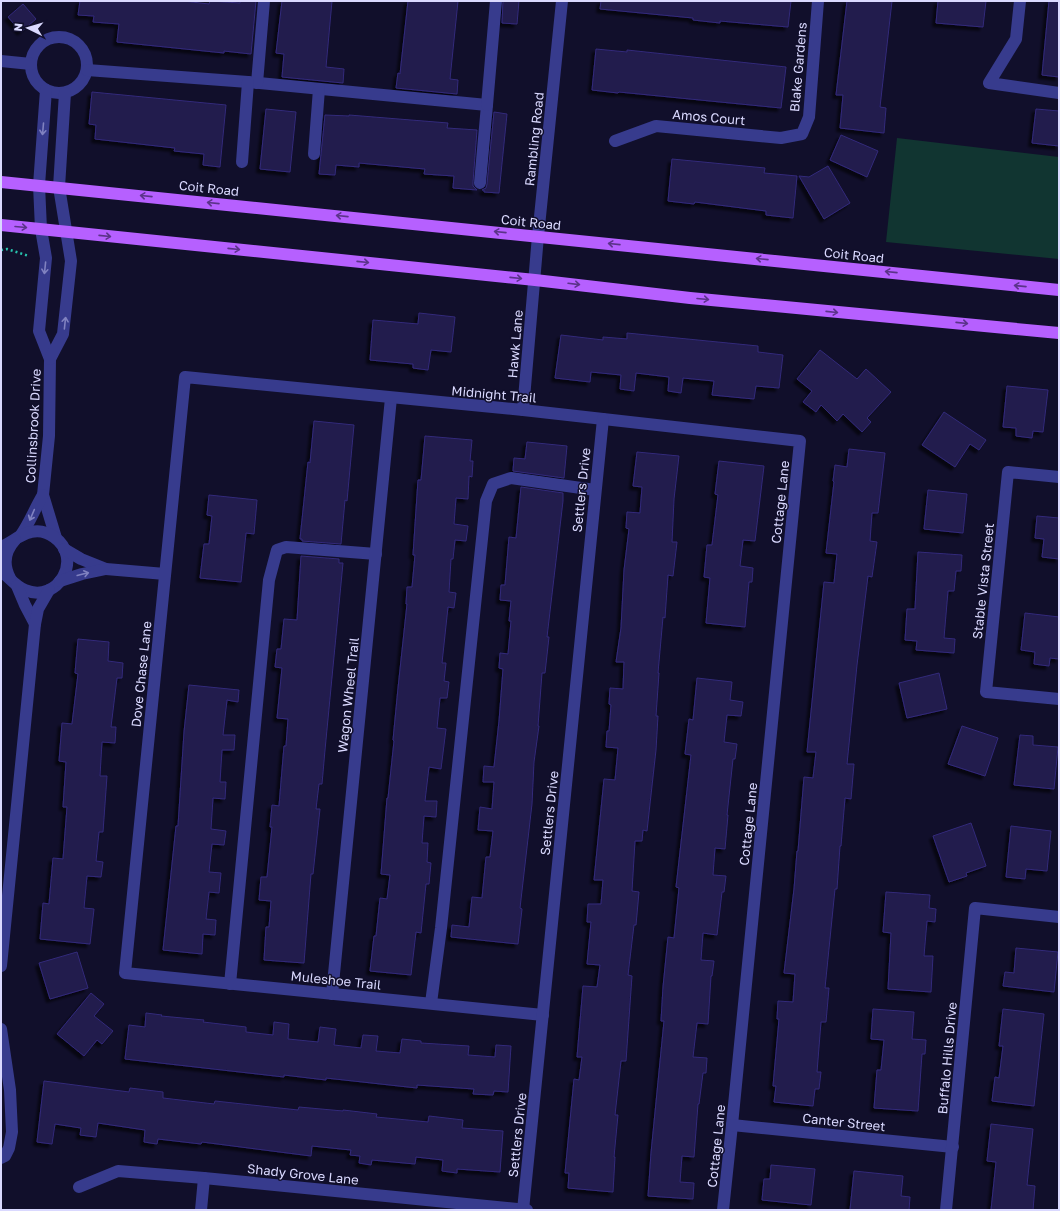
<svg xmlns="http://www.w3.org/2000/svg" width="1060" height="1211" viewBox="0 0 1060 1211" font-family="'Golos Text',sans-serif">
	<defs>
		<filter id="shadow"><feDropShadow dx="-3.5" dy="3.5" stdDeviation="1" flood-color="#0009"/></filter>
	</defs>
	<rect width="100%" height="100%" fill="#110f2b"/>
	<path fill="#113531" d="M897,138L1059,157V259L886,242Z"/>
	<g fill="#201a4d" stroke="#332a7a" filter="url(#shadow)">
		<path d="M80,1H183L209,4L210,1L240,3V1H256L251,54L224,51V53L117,42L119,24L93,22L94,16L78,15Z"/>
		<path d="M282,1H332L326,67L344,69L343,83L282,77L284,54L276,53Z"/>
		<path d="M408,1H458L450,79L458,80L457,94L396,88L398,73L400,74Z"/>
		<path d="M503,1H519L517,24L502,23Z"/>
		<path d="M601,1H791L788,27L720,21V23L693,20V18L600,9Z"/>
		<path d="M847,1H892L880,107L886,108L884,133L840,128L843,95H836Z"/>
		<path d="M938,1H986L983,27L936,23Z"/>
		<path d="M1049,1H1059V77L1042,75Z"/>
		<path d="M23,4L36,19L21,32L8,17Z"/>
		<path d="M596,49L627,52V50L786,67L781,108L619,92L618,93L592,90Z"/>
		<path d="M92,92L226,105L220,167L203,165L204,154L174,151L175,148L95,139L96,125L89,124Z"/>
		<path d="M266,109L296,112L290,172L260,169Z"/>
		<path d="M1036,109L1059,111V146L1032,143Z"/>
		<path d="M494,112L507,114L499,193L484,192V190H482L486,188L487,184Z"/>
		<path d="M325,115L349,116V115L448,123L447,128L477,130L473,182V186L477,190L453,188L454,176L424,174L425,169L359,163V167L336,165L335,175L319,174Z"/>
		<path d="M841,135L878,151L867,177L830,160Z"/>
		<path d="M672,159L765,168L764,173L797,176L793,218L766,215V211L695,202L694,204L668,201Z"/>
		<path d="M828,166L850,203L824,219L799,176L809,177Z"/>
		<path d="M419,313L455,317L451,352L431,350L428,370L413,368V364L370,360L373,320L418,324Z"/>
		<path d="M627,333L758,346V352L783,355L779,388L756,386L754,399L712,395L714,381L683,378L681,393L668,391L669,377L636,373L634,391L620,389L621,375L591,372L590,382L555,378L561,335L603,340V337L627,339Z"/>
		<path d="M820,350L857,379L866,369L891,392L867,418L871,422L862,432L843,414L837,421L821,405L816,412L803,402L812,391L797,379Z"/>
		<path d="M1007,386L1048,390L1043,432L1033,431L1032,438L1016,436V428L1003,427Z"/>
		<path d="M944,412L986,440L979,450L970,444L955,467L922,445Z"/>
		<path d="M314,421L354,425L347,501L345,500L341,544L302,541V539H300L308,462L310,463Z"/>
		<path d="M425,436L472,440L470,461H473L472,477L469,476L468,499L456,498L454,524L468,526L466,541L455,540L453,559H451L449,592L456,593L454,608L448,607L442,663H446L444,681L449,682L447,698H440L437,728L446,729L441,769L429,767L425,801H437L436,817L424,816L422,843H428L427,862L431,863L429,884H426L421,933L416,932L411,975L370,971L374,936H376L380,898L387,899L390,875L381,874L387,798H388L394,741L393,740L398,688L407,604H406L407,587H412L415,555H413L418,480H421Z"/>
		<path d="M527,442L567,446L564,478L513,471L514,458L525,459Z"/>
		<path d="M849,449L885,453L878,513H872L870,541L877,542L872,577L868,576L857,665L847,764H854L851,799L845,798L841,846H840L837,889H835L825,988H829L826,1022H821L817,1072H821L819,1089H815L813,1106L774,1102L776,1086H773L779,1019H777L778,1001L793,1002L795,974L784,973L794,889L797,851H798L804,777L813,778L816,752H807L824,582L834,583L837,554L826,553L834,482L833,481L835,465L847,467Z"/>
		<path d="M637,452L679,456L674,499L672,542H677L673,576L668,575L665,618L663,617L658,673H659L656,716H658L656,750L647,831L643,830L642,841H635L632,891L639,892L636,925H634L628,975L632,976L626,1061H621L615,1115H618L614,1157H615L613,1192L568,1188L569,1173H565L574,1079L579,1080L582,1057H577L583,986L597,987L600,965L587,964L591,922H587L588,904H601L603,880H594L604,779L615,780L618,748L606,747L607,731H609L611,705L609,704L610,688L623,689L624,662H616L621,628L624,570L629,529L626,528L627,512L640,513L642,487L633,486Z"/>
		<path d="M719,461L764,466L755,541L743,540L740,566L753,568L752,582H749L745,627L706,623L710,578L704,577L707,545H712L718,495L715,494Z"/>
		<path d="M521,487L563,493V501L547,637H549L545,673H542L538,726H539L534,762L532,804L520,908L522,909L518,944L451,937L452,925L469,927L472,897L482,898L486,857H490L493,831L478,830L480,807L492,809L494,782H483L484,766L494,767L499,721L503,669L499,668L500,653L508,654L511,621H509L511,601L500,600L501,585H505L509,537L516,538Z"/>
		<path d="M928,490L967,494L963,533L924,529Z"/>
		<path d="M209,495L257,500L254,534L246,533L241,582L200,578L204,544H209L212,516L207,515Z"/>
		<path d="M1037,516L1059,518V559L1042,557L1044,539L1035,538Z"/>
		<path d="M918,552L962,555L961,571H956L954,591H948L944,638L955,639L954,653L916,650L917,641L905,640L907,609H915Z"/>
		<path d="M301,556L339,559V563H343L325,750L322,784H319L316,809H320L313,874H311L304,963L264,960L266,927H269L271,901L259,900L261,877H267L272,827H270L272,805L279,806L284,746H286L288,719L277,718L282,668L275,667L277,649H281L284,619L297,620Z"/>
		<path d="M1025,613L1059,617V659L1050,658L1049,666L1034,664L1035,652L1021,650Z"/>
		<path d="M78,639L109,642L108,661L123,663L122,678H117L111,727H116L115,743L102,742L100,776H107L103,832H99L96,861L103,862L101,877L87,876L84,908L94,909L90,944L40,939L43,903L49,904L53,858L63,859L67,807H63L66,762L59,761L62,723L72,724L78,674L75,673Z"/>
		<path d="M939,673L947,709L907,718L899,683Z"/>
		<path d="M697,678L732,682L730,700L743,702L741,716L727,715L724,742L737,744L735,759H733L727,815H728L725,849L715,848L713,875L726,876L724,892H722L717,935L703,933L701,960L714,961L712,976H711L708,1024L697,1023L693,1057L707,1058L706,1073H703L699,1104H698L694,1157L682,1156L680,1182L694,1183L693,1199L648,1196L651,1153L664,1021H661L663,987L668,937L674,938L679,888L676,887L691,755L685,754L689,719L693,720Z"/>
		<path d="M189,685L239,690L238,702L227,700L223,735H235L234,750H222L220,782H226L225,799L213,798L211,829L226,831L224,845L212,844L209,872L221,873L219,893L209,892L206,919L216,920L215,935L203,934L202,954L163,950L176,826H178L184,732Z"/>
		<path d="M962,726L998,738L985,776L948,764Z"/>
		<path d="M1020,735L1033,736V745L1058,747L1054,789L1014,785Z"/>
		<path d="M971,823L986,866L966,873L967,876L949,882L933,836Z"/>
		<path d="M1011,826L1051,831L1047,871L1026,869L1025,879L1006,877Z"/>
		<path d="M886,892L930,895L929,908L936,909L935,922L927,921L924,956H933L931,992L888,989L891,933L883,932Z"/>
		<path d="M1016,948L1058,952L1054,992L1003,986L1005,972L1014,973Z"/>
		<path d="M77,952L88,988L50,999L39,963Z"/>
		<path d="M91,993L104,1004L94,1016L113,1031L102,1044L97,1040L84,1056L57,1034Z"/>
		<path d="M873,1009L914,1012L912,1039L926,1040L925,1054H922L918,1111L874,1108L877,1070H881L884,1040L871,1039Z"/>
		<path d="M1003,1009L1044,1014L1034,1106L992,1101L995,1077L999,1078L1003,1046H999Z"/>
		<path d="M146,1013L162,1015L161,1016L204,1020L203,1022L246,1027V1032L273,1035L274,1022L289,1024L288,1039L318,1042L320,1027L336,1029L334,1045L361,1048L363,1035L378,1036L376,1051L400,1053L402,1039L421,1041V1043L469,1046L468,1055L495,1057L496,1045L511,1046L508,1092L494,1091L493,1095L473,1094L474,1089L417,1085V1088L326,1078V1080L284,1075V1077L125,1059L129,1025L145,1027Z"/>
		<path d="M44,1081L129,1092L130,1088L163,1092V1098L214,1104L215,1101L298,1110L299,1107L343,1111V1110L377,1114L376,1117L428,1122L429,1116L463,1120L462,1128L503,1131L500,1172L457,1169V1173L442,1171L443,1160L416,1157L415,1164L372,1160L371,1165L359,1163L360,1156L350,1155L351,1150L312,1146L311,1156L202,1142L201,1144L158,1139L157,1144L144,1142L145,1130L98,1123L96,1137L80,1135L81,1128L55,1124L52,1144L37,1142Z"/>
		<path d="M991,1124L1033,1129L1027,1185L1035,1186L1033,1210H991L996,1162L987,1161Z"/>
		<path d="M771,1165L815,1169L811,1205L762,1200L764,1179H770Z"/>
		<path d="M854,1171L903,1176L901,1196L910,1197L909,1210H850Z"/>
	</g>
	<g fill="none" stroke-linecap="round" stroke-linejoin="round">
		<path stroke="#28c4ad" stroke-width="2.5" stroke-dasharray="2 3" stroke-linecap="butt" d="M1,250L7,249L29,256"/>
		<g stroke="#373b8d" stroke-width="12">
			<path d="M1020,1L1016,39L989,83L1059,93"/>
			<circle cx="59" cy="65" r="28"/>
			<path d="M1,61L31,64"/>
			<path d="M87,70L248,82L487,105L480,183"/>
			<path d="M257,83L264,1"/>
			<path d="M46,90L39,185L41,229L46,258L39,331L50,359L49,436L43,495L56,538"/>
			<path d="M487,105L496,1"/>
			<path d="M615,141L656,126L781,138L802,134L809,117L818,1"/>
			<path d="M314,154L319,89"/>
			<path d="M242,162L248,82"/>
			<path d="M50,359L63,334L71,261L59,187L65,93"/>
			<path d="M523,410L538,236L562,1"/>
			<path d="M1059,477L1008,472L986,692L1059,699"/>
			<path d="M21,535C30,522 35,508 43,495"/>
			<path d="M1,547C11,543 20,534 31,532C39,530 47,532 54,537C84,558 58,604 25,590C15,586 9,577 1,571"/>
			<path d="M64,549L81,559L106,569L165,574"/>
			<path d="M10,578C3,565 5,551 15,540"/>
			<path d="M60,581L82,574L106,569"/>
			<path d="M17,586L25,605L35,624"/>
			<path d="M1,966L35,624L38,609L49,590"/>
			<path d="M230,984L269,580L277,550L286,547L376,554"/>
			<path d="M332,994L391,398"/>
			<path d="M431,1003L441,928L486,501L493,484L511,478L595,490"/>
			<path d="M543,1015L125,973L185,377L523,410L800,441L732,1125L723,1210"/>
			<path d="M1,1029L10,1090L12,1132L9,1148L5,1156L1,1158"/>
			<path d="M732,1125L953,1147"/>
			<path d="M79,1187L118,1171L204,1178L527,1210"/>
			<path d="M201,1210L204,1178"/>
			<path d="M523,1210L603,419"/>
			<path d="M946,1210L975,908L1059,917"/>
		</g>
		<g stroke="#b660ff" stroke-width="12">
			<path d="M1,182L1059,290"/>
			<path d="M1,225L535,280L690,298L1059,333"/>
		</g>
	</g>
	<defs><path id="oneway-shaft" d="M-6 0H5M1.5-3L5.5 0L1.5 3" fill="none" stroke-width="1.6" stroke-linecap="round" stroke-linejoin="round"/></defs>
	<g stroke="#8082c0">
		<use href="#oneway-shaft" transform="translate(43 129) rotate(95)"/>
		<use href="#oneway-shaft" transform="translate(45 268) rotate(96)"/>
		<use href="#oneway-shaft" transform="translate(65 323) rotate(-84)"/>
		<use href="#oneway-shaft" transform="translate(32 515) rotate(113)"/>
		<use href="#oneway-shaft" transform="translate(83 574) rotate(-14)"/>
	</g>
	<g stroke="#5b338a">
		<use href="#oneway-shaft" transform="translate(146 196) rotate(-174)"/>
		<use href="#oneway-shaft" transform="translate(213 203) rotate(-174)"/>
		<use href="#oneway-shaft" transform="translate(342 216) rotate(-174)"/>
		<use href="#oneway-shaft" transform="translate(21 227) rotate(5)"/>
		<use href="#oneway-shaft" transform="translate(500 232) rotate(-174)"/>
		<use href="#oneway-shaft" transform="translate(105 236) rotate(6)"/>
		<use href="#oneway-shaft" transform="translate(614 244) rotate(-174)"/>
		<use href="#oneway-shaft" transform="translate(234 249) rotate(6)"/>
		<use href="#oneway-shaft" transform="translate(762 259) rotate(-174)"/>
		<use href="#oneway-shaft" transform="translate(363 262) rotate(6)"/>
		<use href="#oneway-shaft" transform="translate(891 272) rotate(-174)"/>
		<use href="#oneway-shaft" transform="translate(516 278) rotate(6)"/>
		<use href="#oneway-shaft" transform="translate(574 284) rotate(7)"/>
		<use href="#oneway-shaft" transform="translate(1020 286) rotate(-174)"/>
		<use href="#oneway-shaft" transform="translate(703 299) rotate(5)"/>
		<use href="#oneway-shaft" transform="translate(832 312) rotate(6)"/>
		<use href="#oneway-shaft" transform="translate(962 323) rotate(6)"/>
	</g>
	<g text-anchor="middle" stroke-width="3" stroke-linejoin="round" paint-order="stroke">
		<g font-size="13" fill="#dad9ff" stroke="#110f2b">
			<text transform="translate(798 67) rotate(-85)" y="5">Blake Gardens</text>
			<text transform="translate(709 117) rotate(5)" y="5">Amos Court</text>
			<text transform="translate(534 139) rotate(-84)" y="5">Rambling Road</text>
			<text transform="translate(209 188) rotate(6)" y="5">Coit Road</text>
			<text transform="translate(531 222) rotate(6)" y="5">Coit Road</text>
			<text transform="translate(854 255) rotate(6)" y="5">Coit Road</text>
			<text transform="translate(515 344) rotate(-85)" y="5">Hawk Lane</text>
			<text transform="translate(494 394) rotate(5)" y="5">Midnight Trail</text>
			<text transform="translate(33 426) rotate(-87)" y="5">Collinsbrook Drive</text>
			<text transform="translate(581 490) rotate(-84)" y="5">Settlers Drive</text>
			<text transform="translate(780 502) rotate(-84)" y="5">Cottage Lane</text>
			<text transform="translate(983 581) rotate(-84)" y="5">Stable Vista Street</text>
			<text transform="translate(141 674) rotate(-84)" y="5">Dove Chase Lane</text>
			<text transform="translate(348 695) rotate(-84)" y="5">Wagon Wheel Trail</text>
			<text transform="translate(549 813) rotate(-84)" y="5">Settlers Drive</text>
			<text transform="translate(748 824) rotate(-84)" y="5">Cottage Lane</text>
			<text transform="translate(336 980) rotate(6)" y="5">Muleshoe Trail</text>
			<text transform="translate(947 1058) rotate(-85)" y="5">Buffalo Hills Drive</text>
			<text transform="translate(844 1122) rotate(6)" y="5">Canter Street</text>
			<text transform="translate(517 1135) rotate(-84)" y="5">Settlers Drive</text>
			<text transform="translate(716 1146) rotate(-84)" y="5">Cottage Lane</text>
			<text transform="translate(303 1174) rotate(6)" y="5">Shady Grove Lane</text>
		</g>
	</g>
	<rect width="1060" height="1211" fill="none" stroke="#dad9ff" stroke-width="4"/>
	<g transform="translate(28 28) rotate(275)" stroke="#110f2b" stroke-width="3" paint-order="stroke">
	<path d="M0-3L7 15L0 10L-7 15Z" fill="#dad9ff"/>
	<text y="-6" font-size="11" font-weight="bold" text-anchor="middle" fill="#dad9ff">N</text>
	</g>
</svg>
